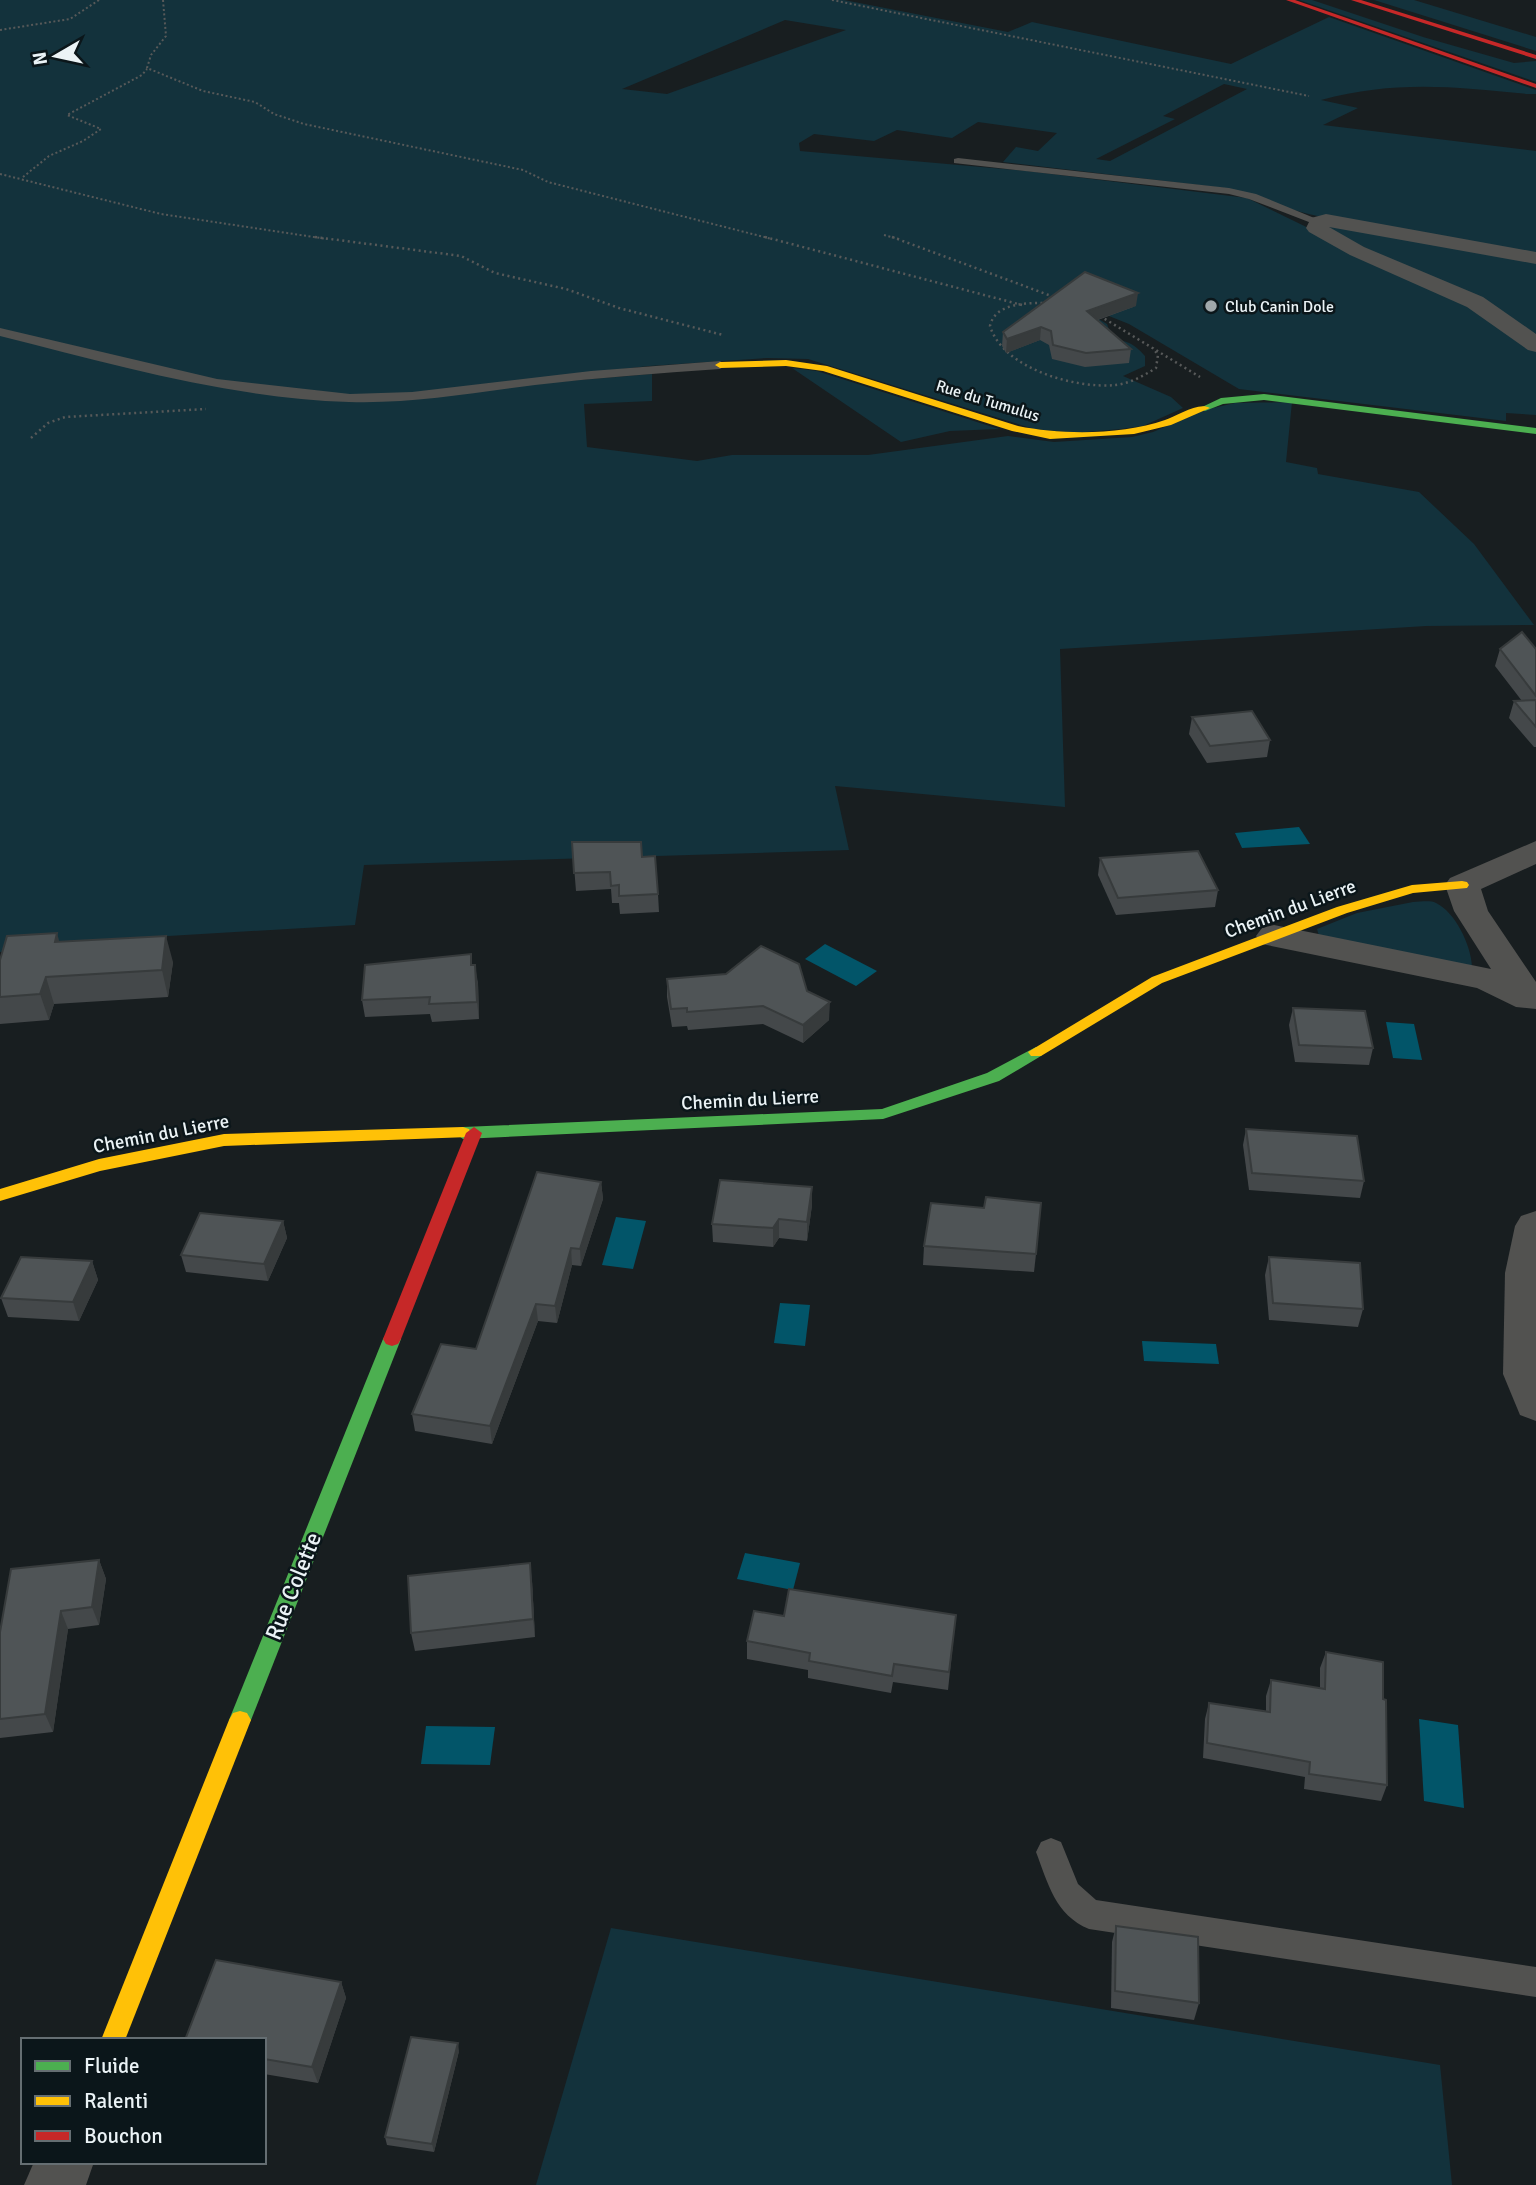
<svg xmlns="http://www.w3.org/2000/svg" width="1536" height="2185" viewBox="0 0 1536 2185" font-family="Signika,sans-serif">
	<rect width="100%" height="100%" fill="#181e20"/>
	<g fill="#13323c" fill-rule="evenodd">
		<path d="M0,0H844L1008,32L1032,22L1231,64L1329,17L1536,90V94H1528C1453,87 1396,80 1321,100L1358,108L1323,125L1536,151V339L1470,296L1328,231L1333,218C1298,216 1261,196 1224,188L1003,162L1016,147L1038,151L1057,133L978,122L952,138L897,130L874,141L814,134L799,143L800,151L1027,171L1247,198L1460,302L1536,349V415L1506,413V421L1239,389L1129,324L1059,296L1048,299L1046,306L1090,314L1107,324L1110,332L1099,336L1103,340C1123,339 1132,341 1145,356V366L1123,376L1171,397L1183,408L1143,426L1121,429L1074,433L1034,429L808,359L767,358L649,366L530,379L531,384L652,374V401L584,404L587,447L697,461L732,455H868L1008,436L1054,442L1132,437L1153,432L1204,410L1235,403L1292,402L1286,462L1317,468L1318,474L1419,492L1474,544L1534,625L1426,626L1060,649L1065,807L835,786L849,850L364,865L355,925L118,939L0,952ZM785,20L846,30L667,94L622,89ZM1224,84L1247,89L1110,161L1096,159L1175,119L1163,116Z"/>
		<path d="M1299,0H1312L1423,37L1514,63L1536,61V82Z"/>
		<path d="M1374,0H1414L1536,37V51Z"/>
		<path d="M792,368L817,371L999,429L950,431L901,442Z"/>
		<path d="M1413,902C1421,902 1430,900 1436,903C1455,912 1471,945 1472,966L1319,936L1317,929L1357,913Z"/>
		<path d="M611,1928L1440,2065L1452,2185H536Z"/>
	</g>
	<g fill="#025569">
		<path d="M1299,827L1310,844L1242,848L1235,833Z"/>
		<path d="M825,944L877,971L856,986L805,959Z"/>
		<path d="M1386,1022L1414,1024L1422,1060L1393,1058Z"/>
		<path d="M616,1217L646,1221L633,1269L602,1265Z"/>
		<path d="M780,1303L810,1305L805,1346L774,1343Z"/>
		<path d="M1142,1341L1216,1344L1219,1364L1144,1361Z"/>
		<path d="M745,1553L800,1563L793,1590L737,1579Z"/>
		<path d="M1419,1719L1458,1725L1464,1808L1424,1801Z"/>
		<path d="M426,1726L495,1727L490,1765L421,1764Z"/>
	</g>
	<g fill="none" stroke-linecap="round" stroke-linejoin="round">
		<g stroke="#575959" stroke-width="2" stroke-dasharray="2 2.5" stroke-linecap="butt">
			<path d="M163,0L166,36L151,55L147,68L203,91L255,102L274,114L304,124L523,170L548,182L772,239"/>
			<path d="M832,0L1309,96"/>
			<path d="M0,30L70,19L99,0"/>
			<path d="M0,174L161,214L327,239"/>
			<path d="M23,177L49,156L83,141L101,129L67,115L142,75L147,69"/>
			<path d="M884,235L899,239"/>
		</g>
		<g stroke="#575959" stroke-width="2.5" stroke-dasharray="2 3.5" stroke-linecap="butt">
			<path d="M315,237L461,256L495,273L566,289L619,308L723,335"/>
			<path d="M765,237L1022,305"/>
			<path d="M892,237L1054,297"/>
			<path d="M1048,303C1029,303 995,302 990,326C1003,369 1076,389 1116,385C1131,383 1143,376 1156,368L1158,355L1153,348"/>
			<path d="M1100,316L1200,377"/>
			<path d="M31,438L48,423L65,417L206,409"/>
		</g>
		<g fill="#525250" fill-rule="evenodd">
			<path d="M958,158L1229,188L1256,194L1324,222L1314,224L1249,199L1229,194L954,163V159Z"/>
			<path d="M0,328L217,379L350,394L412,392L591,371L720,361L726,365L720,369C658,373 596,378 535,385C473,393 411,404 349,402C230,398 115,365 0,336Z"/>
			<path d="M1051,1838L1061,1842L1078,1884L1096,1900L1536,1967V1997L1089,1929C1055,1915 1048,1883 1036,1852L1041,1842Z"/>
		</g>
		<g fill="#525250" fill-rule="evenodd">
			<path d="M1326,214L1536,252V264L1329,227L1364,247L1483,297L1536,334V352L1528,350L1467,307L1350,255L1309,232L1306,228L1311,218Z"/>
			<path d="M1536,841V864L1481,889L1488,911L1536,982V1009L1516,1007L1477,988L1262,944L1256,936L1262,928L1274,925L1491,969L1454,911L1445,885L1450,878Z"/>
			<path d="M1536,1211V1421L1520,1415L1503,1374L1505,1273L1515,1226L1521,1216Z"/>
			<path d="M34,2162H94L86,2185H24Z"/>
		</g>
		<g fill="#4caf50" fill-rule="evenodd">
			<path d="M1264,394L1536,428V434L1264,400L1223,404L1205,411L1200,408L1221,398Z"/>
			<path d="M1036,1047L1041,1048L1044,1052L1041,1056L999,1081L883,1119L463,1139L455,1133L463,1127L882,1109L987,1073Z"/>
			<path d="M392,1332L398,1334L401,1339L251,1720L247,1727L240,1729L233,1727L229,1720L383,1339L386,1334Z"/>
		</g>
		<g fill="#ffc107" fill-rule="evenodd">
			<path d="M786,360L827,366L1018,426C1062,435 1122,435 1165,420C1177,416 1199,401 1210,408L1171,425L1134,434L1050,439L1012,431L823,371L786,366L720,368L715,365L720,362Z"/>
			<path d="M1462,881L1467,882L1469,885L1467,888L1413,893L1347,913L1162,983L1041,1056H1031L1028,1052L1152,977L1337,907L1412,885Z"/>
			<path d="M463,1127L469,1129L471,1133L469,1137L224,1146L100,1171L0,1201V1189L99,1159L224,1134Z"/>
			<path d="M240,1711L247,1713L251,1720L125,2040H101L229,1720L233,1713Z"/>
		</g>
		<g fill="#c62828" fill-rule="evenodd">
			<path d="M1286,0H1295L1536,84V88Z"/>
			<path d="M1351,0H1361L1536,55V59Z"/>
			<path d="M474,1127L482,1133L401,1339L398,1344L392,1346L386,1344L383,1339L466,1133Z"/>
		</g>
	</g>
	<g fill="#44484a">
		<path d="M1136,306L1098,320L1131,349L1129,363L1085,367L1052,359L1049,345L1040,340L1006,353L1002,346L1003,332Z"/>
		<path d="M1500,649H1536V747H1534L1509,718L1514,701H1522L1495,666Z"/>
		<path d="M1192,717L1270,740L1267,757L1207,763L1189,734Z"/>
		<path d="M572,842L642,857L658,894L659,912L620,914L619,903H612L611,889L576,891Z"/>
		<path d="M1100,858L1218,890L1215,907L1116,915L1098,875Z"/>
		<path d="M60,942L173,962L168,997L54,1004L49,1020L0,1024V960Z"/>
		<path d="M472,965L478,983L479,1019L432,1022L430,1014L365,1017L362,1000Z"/>
		<path d="M667,979L807,991L829,1020L803,1043L763,1024L688,1030L687,1026L672,1027L667,997Z"/>
		<path d="M1293,1008L1373,1048L1369,1065L1295,1062L1289,1025Z"/>
		<path d="M1246,1129L1364,1181L1360,1198L1249,1190L1243,1145Z"/>
		<path d="M601,1182L603,1199L581,1266L572,1265L557,1323L538,1321L492,1444L415,1431L412,1414L476,1349Z"/>
		<path d="M812,1187V1205L807,1241L779,1238L773,1247L713,1242L712,1224Z"/>
		<path d="M283,1221L287,1238L268,1281L186,1272L181,1255Z"/>
		<path d="M924,1246L1036,1254L1034,1272L923,1265Z"/>
		<path d="M1269,1257L1363,1309L1358,1327L1269,1320L1265,1275Z"/>
		<path d="M92,1261L98,1280L79,1321L8,1317L1,1298Z"/>
		<path d="M99,1560L106,1579L99,1625L68,1629L53,1732L0,1738V1632Z"/>
		<path d="M532,1581L535,1637L415,1651L411,1633Z"/>
		<path d="M956,1615L948,1690L893,1682L891,1693L808,1678V1670L747,1659V1641L784,1616Z"/>
		<path d="M1326,1652L1383,1699L1387,1785L1381,1801L1304,1789L1305,1777L1203,1758L1205,1719L1209,1703L1266,1712V1696L1271,1680L1320,1688V1668Z"/>
		<path d="M1116,1926L1199,2003L1194,2020L1111,2008L1112,1942Z"/>
		<path d="M341,1982L346,1998L318,2083L264,2074V2040Z"/>
		<path d="M459,2051L434,2152L387,2145L385,2137Z"/>
	</g>
	<g fill="#373b3c">
		<path d="M1138,293L1136,306L1085,324L1087,311Z"/>
		<path d="M1041,327L1040,340L1006,353L1007,339Z"/>
		<path d="M57,933L64,959L55,942Z"/>
		<path d="M166,936L173,962L168,997L162,970Z"/>
		<path d="M475,965L478,983L479,1019L477,1002Z"/>
		<path d="M46,977L54,1004L49,1020L40,994Z"/>
		<path d="M830,1002L829,1020L803,1043V1025Z"/>
		<path d="M601,1182L603,1199L581,1266L580,1249Z"/>
		<path d="M812,1187V1205L807,1241V1222Z"/>
		<path d="M779,1219V1238L773,1247V1228Z"/>
		<path d="M283,1221L287,1238L268,1281L264,1264Z"/>
		<path d="M571,1248L572,1265L557,1323L555,1306Z"/>
		<path d="M92,1261L98,1280L79,1321L73,1302Z"/>
		<path d="M536,1304L538,1321L492,1444L490,1426Z"/>
		<path d="M99,1560L106,1579L99,1625L92,1607Z"/>
		<path d="M530,1563L532,1581L535,1637L533,1619Z"/>
		<path d="M61,1611L68,1629L53,1732L45,1714Z"/>
		<path d="M341,1982L346,1998L318,2083L312,2067Z"/>
		<path d="M458,2043L459,2051L434,2152L432,2144Z"/>
	</g>
	<g fill="#4f5456" stroke="#373b3c" stroke-width="2">
		<path d="M1085,272L1138,293L1087,311L1131,349L1086,353L1053,345L1051,331L1041,327L1007,339L1003,332Z"/>
		<path d="M1522,632L1536,649V696L1500,649Z"/>
		<path d="M1536,700V727L1514,701Z"/>
		<path d="M1252,711L1270,740L1210,746L1192,717Z"/>
		<path d="M572,842H641L642,857L655,856L658,894L619,896V885L611,886L610,872L574,873Z"/>
		<path d="M1198,851L1218,890L1118,898L1100,858Z"/>
		<path d="M57,933L55,942L166,936L162,970L46,977L40,994L0,997V960L7,936Z"/>
		<path d="M761,946L799,964L807,991L830,1002L803,1025L763,1006L687,1012V1008L671,1009L667,979L726,974Z"/>
		<path d="M471,954V965H475L477,1002L429,1004L430,997L362,1000L365,965Z"/>
		<path d="M1293,1008L1365,1011L1373,1048L1299,1045Z"/>
		<path d="M1246,1129L1357,1136L1364,1181L1252,1173Z"/>
		<path d="M537,1172L601,1182L580,1249L571,1248L555,1306L536,1304L490,1426L412,1414L441,1344L476,1349Z"/>
		<path d="M720,1180L812,1187L807,1222L779,1219L773,1228L712,1224Z"/>
		<path d="M986,1197L1041,1203L1036,1254L924,1246L931,1203L984,1208Z"/>
		<path d="M200,1213L283,1221L264,1264L181,1255Z"/>
		<path d="M21,1257L92,1261L73,1302L1,1298Z"/>
		<path d="M1269,1257L1360,1263L1363,1309L1273,1303Z"/>
		<path d="M99,1560L92,1607L61,1611L45,1714L0,1719V1632L11,1569Z"/>
		<path d="M530,1563L533,1619L411,1633L408,1576Z"/>
		<path d="M789,1589L956,1615L949,1672L894,1664L892,1676L809,1661L810,1653L747,1641L754,1611L784,1616Z"/>
		<path d="M1326,1652L1383,1662V1699L1386,1700L1387,1785L1309,1774L1310,1762L1207,1743L1209,1703L1270,1712L1271,1680L1325,1689Z"/>
		<path d="M1116,1926L1198,1937L1199,2003L1115,1991Z"/>
		<path d="M216,1960L341,1982L312,2067L264,2059V2040H185Z"/>
		<path d="M411,2037L458,2043L432,2144L385,2137Z"/>
	</g>
	<circle fill="#a1a8ab" stroke="#0b161a" stroke-width="2.5" cx="1211" cy="306" r="7"/>
	<g text-anchor="middle" stroke-width="5" stroke-linejoin="round" paint-order="stroke">
		<g font-size="16" fill="#ebf3f6" stroke="#0b161a" text-anchor="start">
			<text x="1225" y="312">Club Canin Dole</text>
		</g>
		<g font-size="16" fill="#ebf3f6" stroke="#0b161a">
			<text transform="translate(988 400) rotate(17)" y="6">Rue du Tumulus</text>
		</g>
		<g font-size="19" fill="#ebf3f6" stroke="#0b161a">
			<text transform="translate(1290 908) rotate(-20)" y="7">Chemin du Lierre</text>
			<text transform="translate(750 1099) rotate(-3)" y="7">Chemin du Lierre</text>
			<text transform="translate(161 1133) rotate(-11)" y="7">Chemin du Lierre</text>
		</g>
		<g font-size="23" fill="#ebf3f6" stroke="#0b161a">
			<text transform="translate(293 1586) rotate(-68)" y="8">Rue Colette</text>
		</g>
	</g>
	<rect x="21" y="2038" width="245" height="126" fill="#0b161a" stroke="#656e72" stroke-width="2"/>
	<rect x="35" y="2061" width="35" height="10" fill="#4caf50" stroke="#656e72" stroke-width="2"/>
	<text x="84" y="2073" font-size="21" fill="#ebf3f6">Fluide</text>
	<rect x="35" y="2096" width="35" height="10" fill="#ffc107" stroke="#656e72" stroke-width="2"/>
	<text x="84" y="2108" font-size="21" fill="#ebf3f6">Ralenti</text>
	<rect x="35" y="2131" width="35" height="10" fill="#c62828" stroke="#656e72" stroke-width="2"/>
	<text x="84" y="2143" font-size="21" fill="#ebf3f6">Bouchon</text>
	<g transform="translate(56 56) rotate(261)" stroke="#0b161a" stroke-width="5" paint-order="stroke">
	<path d="M0-5L12 26L0 18L-12 26Z" fill="#ebf3f6"/>
	<text y="-10" font-size="19" font-weight="bold" text-anchor="middle" fill="#ebf3f6">N</text>
	</g>
</svg>
